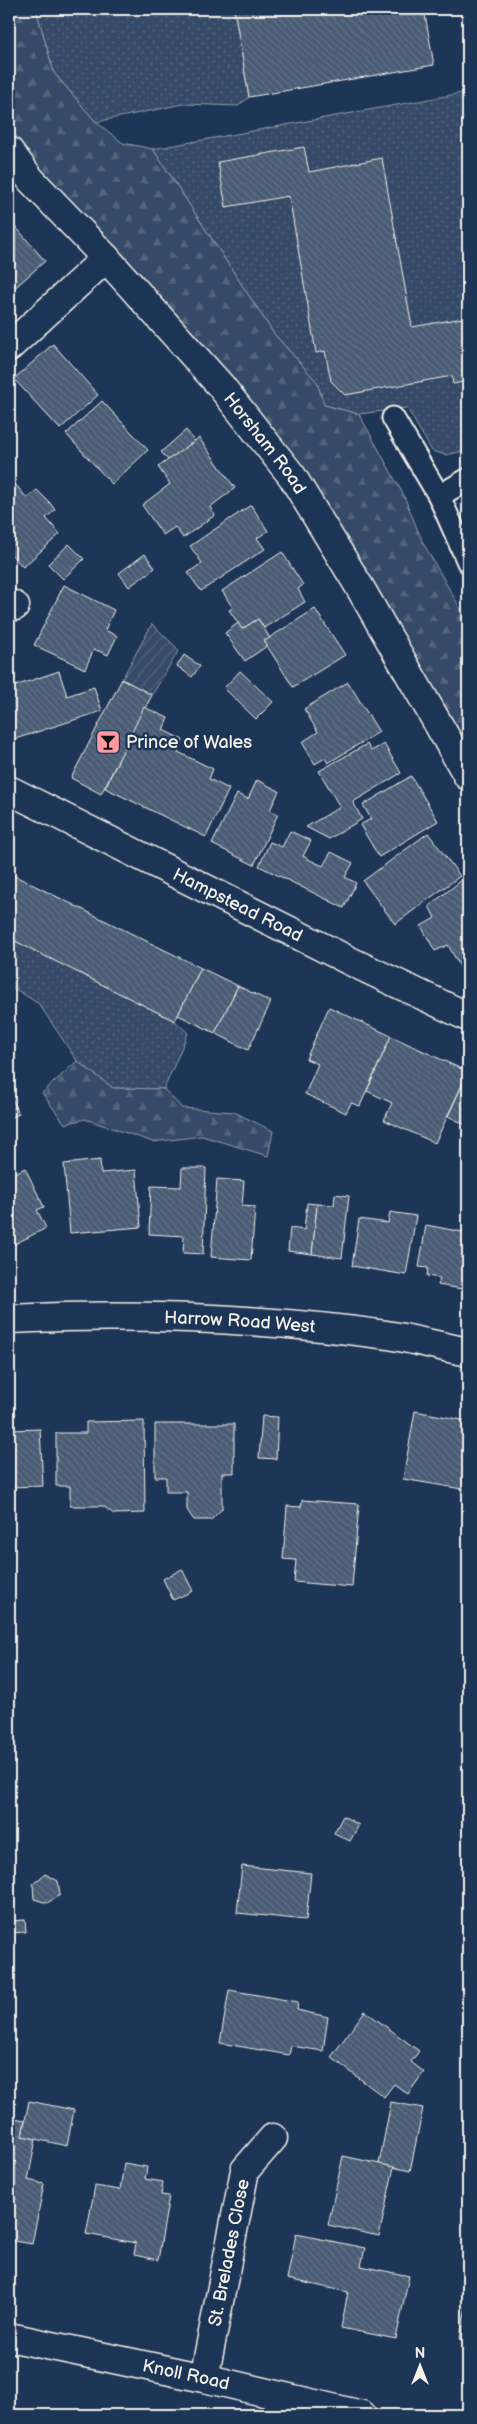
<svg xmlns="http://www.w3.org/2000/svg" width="477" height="2424" viewBox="0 0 477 2424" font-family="'Balsamiq Sans',sans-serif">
	<defs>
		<pattern id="grass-dots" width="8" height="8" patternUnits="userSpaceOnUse" patternTransform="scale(1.25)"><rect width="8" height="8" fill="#354a67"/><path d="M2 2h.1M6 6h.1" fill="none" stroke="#53657d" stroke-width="1.8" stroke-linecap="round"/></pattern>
		<pattern id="forest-firs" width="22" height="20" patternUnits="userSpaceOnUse" patternTransform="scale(1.25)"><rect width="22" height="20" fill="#354a67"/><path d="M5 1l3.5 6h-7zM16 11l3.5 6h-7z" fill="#53657d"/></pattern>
		<pattern id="garden-furrows" width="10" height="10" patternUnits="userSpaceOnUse" patternTransform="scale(1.25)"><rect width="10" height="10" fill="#354a67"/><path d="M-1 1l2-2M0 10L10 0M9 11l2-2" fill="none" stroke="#53657d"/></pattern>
		<pattern id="building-back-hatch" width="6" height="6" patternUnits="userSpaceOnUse" patternTransform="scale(1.25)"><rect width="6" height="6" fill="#485b74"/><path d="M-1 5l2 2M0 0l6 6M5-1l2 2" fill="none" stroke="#637388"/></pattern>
	</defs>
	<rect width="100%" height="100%" fill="#1d3557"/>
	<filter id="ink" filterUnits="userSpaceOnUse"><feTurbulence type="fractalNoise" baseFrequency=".02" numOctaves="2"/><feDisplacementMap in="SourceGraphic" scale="10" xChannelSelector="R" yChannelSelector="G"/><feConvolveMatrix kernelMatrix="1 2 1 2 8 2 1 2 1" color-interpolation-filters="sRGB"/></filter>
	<g filter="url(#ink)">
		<g fill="url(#grass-dots)" stroke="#949ea8">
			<path d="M36,9H234L249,97L238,106L183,104L96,122L54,73Z"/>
			<path d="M468,92V450L446,455L432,451L407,408L359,414L324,405L317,382L274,334L153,149Z"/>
			<path d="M9,938L175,1021L188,1033L164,1089L113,1088L77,1061L39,1004L9,985Z"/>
		</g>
		<g fill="url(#forest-firs)" stroke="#949ea8">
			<path d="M9,9H36L54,73L96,122L123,143L153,149L274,334L317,382L324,405L359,414L403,494L423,543L468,622V748L367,579L45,175L9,126Z"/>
			<path d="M77,1061L113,1088L164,1089L182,1108L234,1112L273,1131L268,1156L202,1136L153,1142L85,1119L65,1124L42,1093Z"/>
		</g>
		<path fill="url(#garden-furrows)" stroke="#949ea8" d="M152,624L179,650L152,695L122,679Z"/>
		<g fill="url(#building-back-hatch)" stroke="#f4f1e8">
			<path d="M234,9H424L434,65L249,97Z"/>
			<path d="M304,147L309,172L382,158L412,327L468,317V381L453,384L452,376L345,395L331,381L325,351L316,353L289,196L226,207L218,162Z"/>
			<path d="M9,219L45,261L9,293Z"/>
			<path d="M53,344L98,395L60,429L14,379Z"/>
			<path d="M102,401L148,450L112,484L66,434Z"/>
			<path d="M186,430L195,441L168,460L161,452Z"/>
			<path d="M199,438L235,488L210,507L215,515L183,538L175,527L163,535L142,505L170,484L158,467Z"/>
			<path d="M15,484L27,498L37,490L50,503L55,510L46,518L60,534L23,567L9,552V490Z"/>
			<path d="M251,505L268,531L257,538L265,549L201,591L188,573L202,563L190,546Z"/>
			<path d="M69,544L84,559L63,579L48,564Z"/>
			<path d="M282,552L303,585L298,589L305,602L264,628L258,619L242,629L229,610L233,608L222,591Z"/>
			<path d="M145,554L155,568L129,587L119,573Z"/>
			<path d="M64,585L114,610L105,630L117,636L108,655L94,649L85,669L34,645Z"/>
			<path d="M315,609L345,655L293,687L264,641Z"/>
			<path d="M258,619L270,638L264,641L267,646L245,661L225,633L238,623L242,629Z"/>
			<path d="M184,655L200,666L192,677L177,666Z"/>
			<path d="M59,671L67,696L94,687L102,711L12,740L9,731V688Z"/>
			<path d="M240,671L273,702L256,719L224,688Z"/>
			<path d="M122,679L152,695L101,794L71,778Z"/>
			<path d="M348,682L379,732L328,763L325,758L315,764L302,742L318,732L304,709Z"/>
			<path d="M144,707L168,718L163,730L183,740L178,752L213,769L209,779L229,789L206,837L105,788Z"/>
			<path d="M367,744L371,751L384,744L401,773L353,802L362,819L329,839L306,827L340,807L319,771Z"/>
			<path d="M411,776L438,821L379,857L360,825L371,819L363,805Z"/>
			<path d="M257,780L279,791L270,810L278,814L254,865L212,844L237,794L248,799Z"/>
			<path d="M290,831L311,841L303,856L312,861L323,866L331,852L353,863L345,877L356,883L344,908L259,866L270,842L282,847Z"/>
			<path d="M428,833L460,876L395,924L363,881Z"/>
			<path d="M9,873L201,968L175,1021L9,938Z"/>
			<path d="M467,876L468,878V973L462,970L448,945L435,951L421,926L435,918L429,906Z"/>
			<path d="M201,968L238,986L215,1033L178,1015Z"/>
			<path d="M238,986L271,1002L248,1050L215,1033Z"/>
			<path d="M329,1007L391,1036L360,1106L351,1103L346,1113L305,1094L318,1064L306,1059Z"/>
			<path d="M391,1036L468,1072L435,1143L384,1120L392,1103L367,1091Z"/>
			<path d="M465,1079L468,1080V1126L448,1116Z"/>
			<path d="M12,1098L19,1114L9,1118V1099Z"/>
			<path d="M100,1160L101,1173L136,1170L141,1227L70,1233L64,1164Z"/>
			<path d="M25,1168L44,1207L37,1210L46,1228L9,1247V1176Z"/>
			<path d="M182,1168H206L203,1254L183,1253L184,1236L149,1234L151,1186L181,1187Z"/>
			<path d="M217,1179L244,1181L242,1206L255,1207L251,1260L211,1257Z"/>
			<path d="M335,1194L349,1196L342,1258L312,1254L317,1204L334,1205Z"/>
			<path d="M307,1203L317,1204L312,1254L288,1251L290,1228L304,1230Z"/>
			<path d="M390,1212L416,1216L406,1275L352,1266L359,1219L388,1223Z"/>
			<path d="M426,1225L468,1233V1290L438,1285L440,1278L427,1276L428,1268L419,1267Z"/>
			<path d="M415,1411L468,1421L463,1463L468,1464V1490L403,1479Z"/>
			<path d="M262,1416L278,1417L276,1459L259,1458Z"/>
			<path d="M144,1421L145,1513L114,1514L103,1506H70V1486H56V1433H86V1422Z"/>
			<path d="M155,1424H234V1473H222V1509L211,1520H194L187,1510V1492H166V1477H155Z"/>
			<path d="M40,1429L43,1486L9,1487V1430Z"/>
			<path d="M302,1500L359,1504L352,1587L294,1582L296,1560L283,1559L287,1506L301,1507Z"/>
			<path d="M182,1569L193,1591L173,1600L163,1579Z"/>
			<path d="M343,1816L359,1825L350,1841L334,1833Z"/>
			<path d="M242,1866L311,1873L306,1920L237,1913Z"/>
			<path d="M45,1874L58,1881L60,1895L47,1903L34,1899L33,1884Z"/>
			<path d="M25,1920L26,1932L9,1933V1921Z"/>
			<path d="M229,1990L298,2002L297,2010L328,2017L323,2051L291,2046L289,2055L220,2043Z"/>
			<path d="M365,2011L419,2051L411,2062L424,2072L408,2094L394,2084L384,2097L331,2057Z"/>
			<path d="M29,2101L74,2110L67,2146L22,2136Z"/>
			<path d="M391,2102L423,2108L410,2171L379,2164Z"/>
			<path d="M9,2117L25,2120L22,2136L36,2139L28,2180L44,2184L32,2244L9,2240Z"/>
			<path d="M343,2156L394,2167L379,2236L328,2225Z"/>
			<path d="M124,2163L147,2167L145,2179L163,2182L161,2195L169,2196L158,2260L134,2255L136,2243L86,2234L95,2186L120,2190Z"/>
			<path d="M296,2234L365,2248L361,2266L409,2276L396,2339L341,2328L348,2292L287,2279Z"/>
			<path d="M468,2295V2341L460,2339Z"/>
		</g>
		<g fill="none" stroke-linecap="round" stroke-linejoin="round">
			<defs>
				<g id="lane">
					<path d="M393,418L439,496L468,562"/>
					<path d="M439,496L468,479"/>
				</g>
				<g id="street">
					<path d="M9,347L106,258"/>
					<path d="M9,603L15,606"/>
					<path id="s1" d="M9,790L352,962L468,1017"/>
					<path id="s2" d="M9,1319C135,1313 261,1318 387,1335C414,1339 441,1347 468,1352"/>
					<path id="s3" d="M9,2337L204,2378L362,2415"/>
					<path id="s4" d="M204,2378L245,2170L273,2138"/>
				</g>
				<g id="primary">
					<path id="s5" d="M9,151L31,180L106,258L220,385L292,476L359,586L468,776"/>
				</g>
			</defs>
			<use href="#lane" stroke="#f4f1e8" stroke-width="25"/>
			<use href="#street" stroke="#f4f1e8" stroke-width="31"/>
			<use href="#primary" stroke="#f4f1e8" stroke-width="31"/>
			<use href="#lane" stroke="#1d3557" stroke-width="21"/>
			<use href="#street" stroke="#1d3557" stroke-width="28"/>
			<use href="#primary" stroke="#1d3557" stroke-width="28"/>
		</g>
	</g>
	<defs>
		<symbol id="bar-square" viewBox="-11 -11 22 22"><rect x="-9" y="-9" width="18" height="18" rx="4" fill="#ff9aa2" stroke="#1d3557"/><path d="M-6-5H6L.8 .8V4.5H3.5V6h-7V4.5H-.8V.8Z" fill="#111"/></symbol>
	</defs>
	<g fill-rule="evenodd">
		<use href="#bar-square" x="94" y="728" width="28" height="28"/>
	</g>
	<g text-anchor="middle" stroke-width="5" stroke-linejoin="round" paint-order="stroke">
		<g font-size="18" fill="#f4f1e8" stroke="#1d3557">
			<text dy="6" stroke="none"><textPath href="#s5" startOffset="389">Horsham Road</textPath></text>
			<text dy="6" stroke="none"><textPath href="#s1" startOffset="256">Hampstead Road</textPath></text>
			<text dy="6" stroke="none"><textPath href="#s2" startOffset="231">Harrow Road West</textPath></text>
			<text dy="6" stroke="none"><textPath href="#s4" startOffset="128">St. Brelades Close</textPath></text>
			<text dy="6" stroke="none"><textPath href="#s3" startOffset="181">Knoll Road</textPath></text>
		</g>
		<g font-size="18" fill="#f4f1e8" stroke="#1d3557" text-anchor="start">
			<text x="126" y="748">Prince of Wales</text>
		</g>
	</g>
	<rect width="477" height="2424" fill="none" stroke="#1d3557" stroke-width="30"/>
	<rect x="15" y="15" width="447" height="2394" fill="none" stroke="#f4f1e8" stroke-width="2" filter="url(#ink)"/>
	<g transform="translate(420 2366)" stroke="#1d3557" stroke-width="4" paint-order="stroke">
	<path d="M0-4L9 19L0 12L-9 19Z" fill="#f4f1e8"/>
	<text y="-8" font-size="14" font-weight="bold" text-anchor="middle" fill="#f4f1e8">N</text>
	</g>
</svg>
